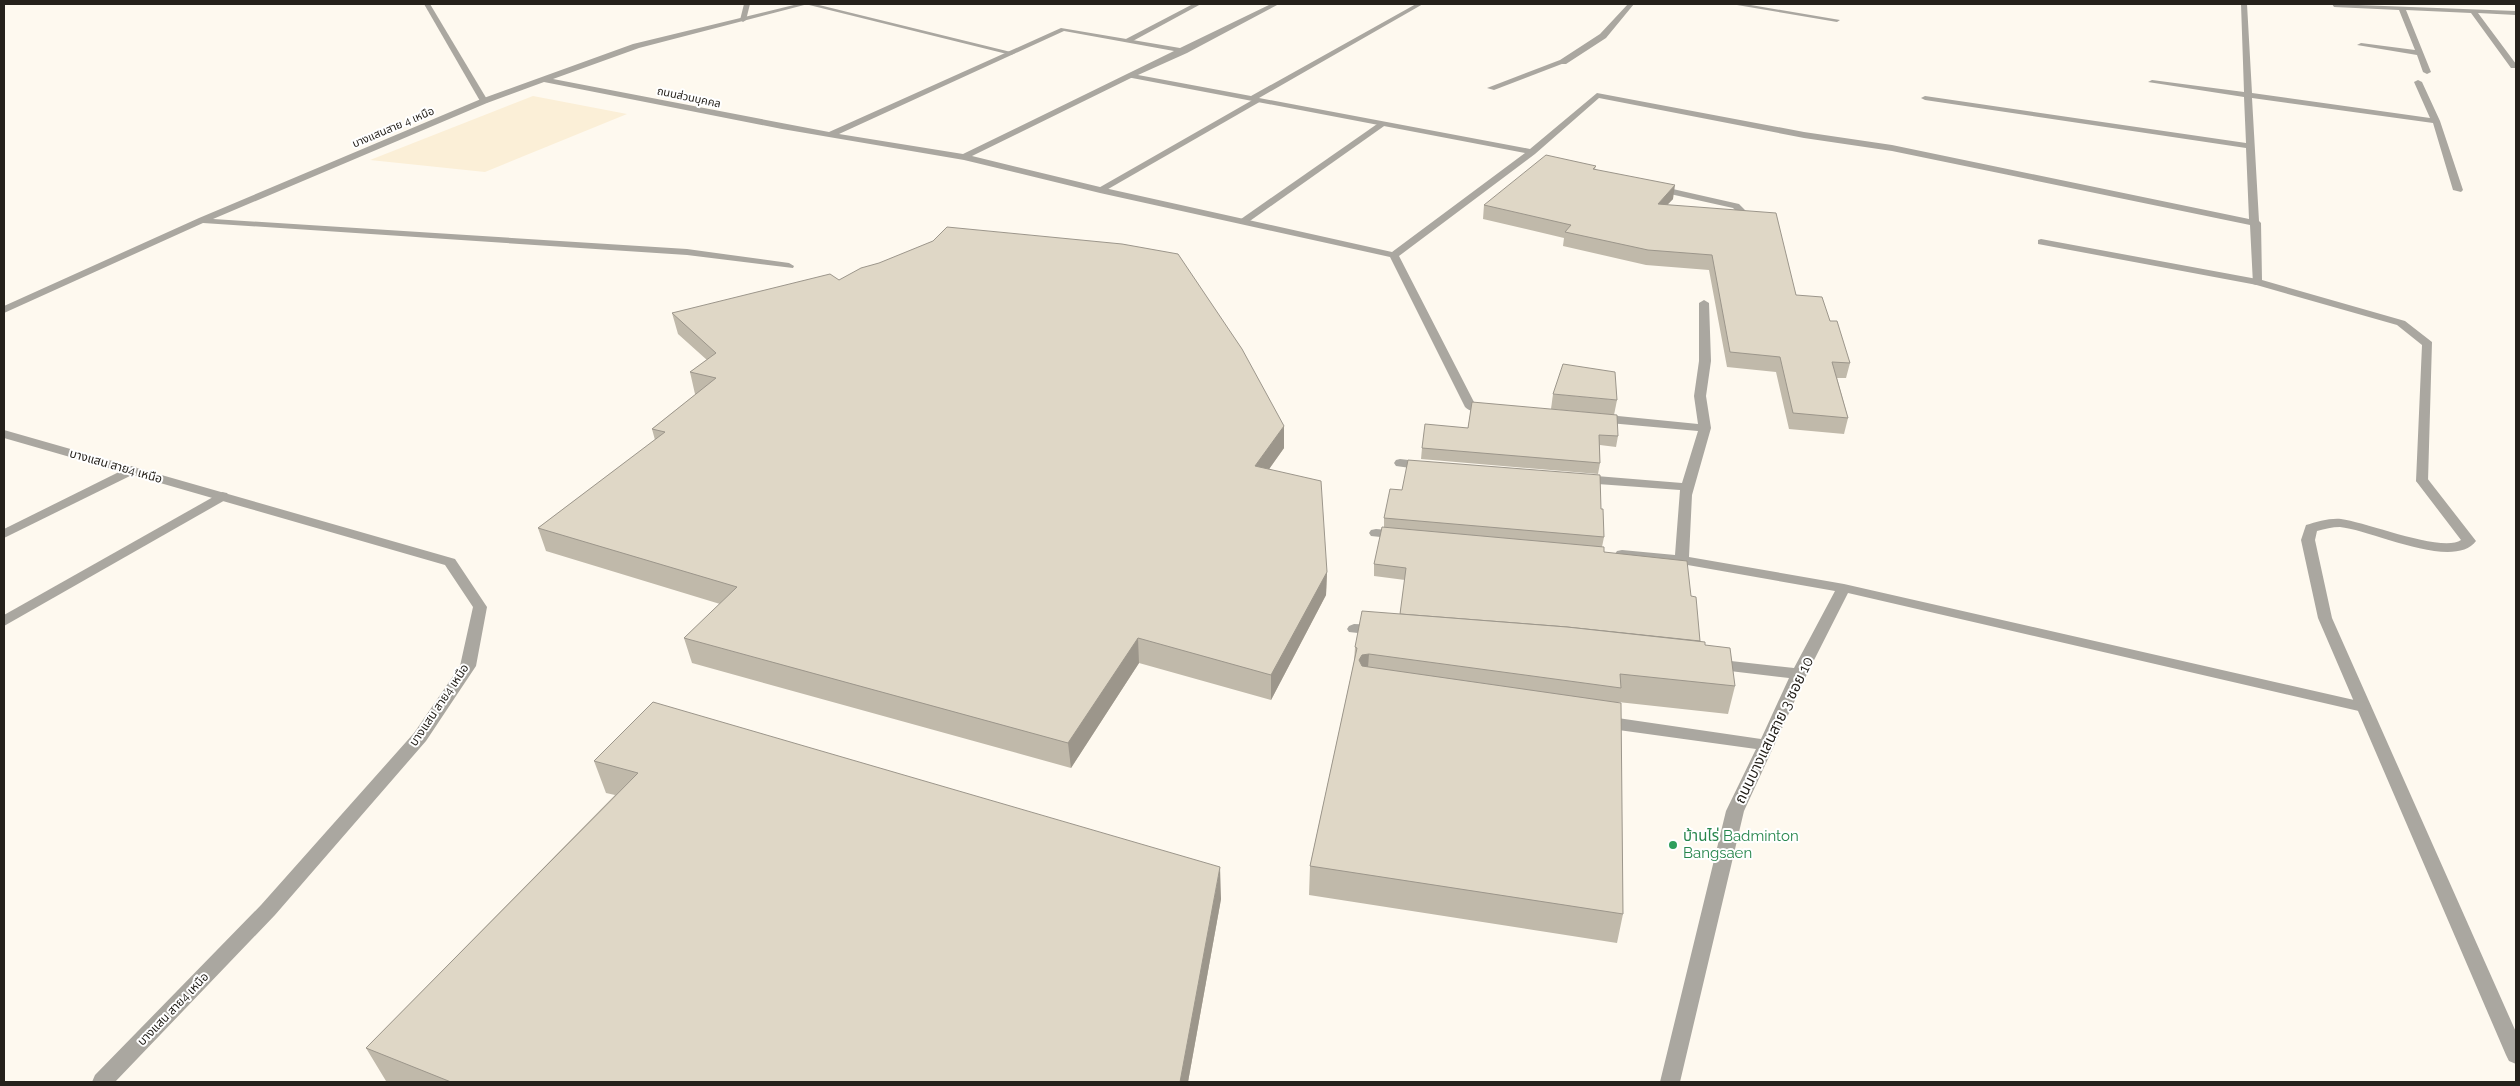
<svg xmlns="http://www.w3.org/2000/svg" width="2520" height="1086" viewBox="0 0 2520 1086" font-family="Raleway,'Noto Sans Thai',sans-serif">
	<rect width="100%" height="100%" fill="#fef9ef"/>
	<path fill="#fbefd7" d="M533,96L627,114L485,172L370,160Z"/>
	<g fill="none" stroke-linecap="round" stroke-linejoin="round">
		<g fill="#aaa7a0" fill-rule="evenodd">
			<path d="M424,4H430L488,101L487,103L480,101Z"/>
			<path d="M744,4H750L746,20L743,22L740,20Z"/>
			<path d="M805,4H815L1015,53L1011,55Z"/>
			<path d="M1193,4H1201L1131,42L1124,40Z"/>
			<path d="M1731,4H1745L1840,20L1837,22Z"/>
			<path d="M1560,60L1567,62L1494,90L1487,88Z"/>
			<path d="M1256,98L1263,100L1103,192L1095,190Z"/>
			<path d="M1380,122L1387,124L1247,223H1241V219Z"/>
			<path d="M2041,239L2257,279L2262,282L2257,285L2038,244V240Z"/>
			<path d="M131,466L136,467L137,470L136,473L4,538V529Z"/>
			<path d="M2422,477L2427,478L2476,541C2454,571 2371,530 2340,527C2332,527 2325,529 2317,531L2315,540L2332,618L2516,1032V1064L2509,1061L2506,1055L2318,618L2301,540L2306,525C2317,522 2329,518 2341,519C2366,522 2442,553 2461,540L2416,481Z"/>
			<path d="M222,492L227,493L229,496L227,499L4,626V615Z"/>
		</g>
		<g fill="#aaa7a0" fill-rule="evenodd">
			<path d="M798,4H808L639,48L553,79L829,132L1061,28L1180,48L1271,4H1279L1187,53L1138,75L1251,96L1416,4H1423L1259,98L1530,149L1597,93L1804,132L1892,145L2249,219L2246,148L1925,100L1921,98L1925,96L2246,143L2244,97L2148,82L2152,80L2244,92L2241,4H2247L2252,93L2430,118L2414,82L2418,80L2422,82L2440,121L2463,190L2461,192L2453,190L2433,123L2252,98L2259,221L2261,223L2262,280L2405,321L2432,342L2428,481L2422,485L2416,481L2422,345L2397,325L2253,284L2250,225L1892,151L1804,138L1599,98L1535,154L1399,256L1475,404L1493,406L1495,409L1493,412C1485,414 1471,413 1465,407L1390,257L1100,193L964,160L782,129L544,82L487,103L213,219L687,249L789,263L794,266L793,268L687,255L203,223L4,313V306L199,218L481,99L633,44ZM1064,31L1174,51L963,154L839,134ZM1131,78H1132L1525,153L1392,252L1100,187L972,156Z"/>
			<path d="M1628,4H1634L1606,38L1566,64H1560V60L1600,34Z"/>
			<path d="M2332,4L2516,11V15L2478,13L2516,64V68H2511L2471,13L2406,10L2431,72L2427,74L2423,72L2417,55L2357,45L2361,43L2415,50L2399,10L2334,7Z"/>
			<path d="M1655,185L1739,204L1751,216L1743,218L1733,208L1652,190L1650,188Z"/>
			<path d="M1704,300L1709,303L1711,361L1706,396L1711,428L1692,495L1689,557L1844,584L2363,702L2369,703L2371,707L2369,711L2363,712L1848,593L1807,674L1744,811L1680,1082H1660L1726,811L1756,749L1604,728L1598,726L1596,722L1598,718L1604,716L1761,739L1789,678L1713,669L1708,668L1705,664L1708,660L1713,659L1794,668L1835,591L1682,564L1617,557L1615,554L1617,551L1622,550L1675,555L1680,490L1584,483L1578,479L1584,475L1682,483L1698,431L1598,422L1592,418L1598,414L1698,424L1694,396L1699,361V303Z"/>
			<path d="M4,430L455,559L487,607L476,666L426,741L275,915L115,1082H92L95,1075L261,905L414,733L460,666L473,607L445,565L4,438Z"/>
			<path d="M1400,459L1425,462L1431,466L1425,470L1396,466L1394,463L1396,460Z"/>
			<path d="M1376,529L1399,531L1406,535L1399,539L1371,536L1369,533L1371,530Z"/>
			<path d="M1354,624L1376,625L1383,630L1376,635L1349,632L1347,629L1349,626Z"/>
		</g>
	</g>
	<g fill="#c0b9aa">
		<path d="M1596,166L1595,169L1673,199L1667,204L1796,295L1830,321L1850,363L1846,378H1837L1848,418L1844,434L1789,429L1776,372L1727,367L1709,270L1646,265L1563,246L1564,238L1483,219L1484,205Z"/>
		<path d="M839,280L1284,426V448L1269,469L1327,572L1326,595L1271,700L1139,663L1071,768L692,663L684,638L720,604L546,551L538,528L655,440L652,429L696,394H695L690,372L707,360L678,334L672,313Z"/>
		<path d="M1553,394L1617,400L1614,415L1551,409Z"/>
		<path d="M1472,402L1618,436L1616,447L1600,445V463L1598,474L1421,459L1422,448L1468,428Z"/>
		<path d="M1601,509L1604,537L1602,547L1604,552L1691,596L1700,641L1705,645L1735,686L1728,714L1618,702L1623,914L1617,943L1309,895L1310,866L1354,662L1355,647L1400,614L1405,580L1374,576V564L1384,527V518Z"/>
		<path d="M594,761L1221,899L1188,1082H390L386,1081L366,1048L615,795L606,793Z"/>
	</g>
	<g fill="#9c968b">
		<path d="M1675,185L1673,199L1656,217L1658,204Z"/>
		<path d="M1284,426V448L1255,489V466Z"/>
		<path d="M1327,572L1326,595L1271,700V675Z"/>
		<path d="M1138,638L1139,663L1071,768L1068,743Z"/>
		<path d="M1369,654L1367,681L1359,660L1362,655Z"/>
		<path d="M1220,867L1221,899L1188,1082H1180Z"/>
	</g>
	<g fill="#dfd7c6" stroke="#9c968b">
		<path d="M1546,155L1596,166L1593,169L1675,185L1658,204L1776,213L1796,295L1822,297L1830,321H1837L1850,363L1832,362L1848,418L1793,413L1780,357L1730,352L1712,255L1648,250L1565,232L1571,225L1484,205Z"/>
		<path d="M947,227L1122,244L1178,254L1242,349L1284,426L1255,466L1321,481L1327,572L1271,675L1138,638L1068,743L684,638L737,587L538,528L665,432L652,429L716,378L690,372L716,353L672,313L830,274L839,280L861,268L879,263L933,241Z"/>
		<path d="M1563,364L1615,372L1617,400L1553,394Z"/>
		<path d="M1472,402L1617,415L1618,436L1599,435L1600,463L1422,448L1425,424L1468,428Z"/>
		<path d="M1408,460L1600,475L1601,509H1603L1604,537L1384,518L1390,489L1402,490Z"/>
		<path d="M1382,527L1604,547V552L1687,561L1691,596L1696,597L1700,641L1567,627L1400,614L1406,568L1374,564Z"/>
		<path d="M1362,611L1567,627L1705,642V645L1730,648L1735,686L1620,674L1621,688L1369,654L1362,655L1359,660L1362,666L1621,703L1623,914L1310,866L1357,648L1355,647Z"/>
		<path d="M653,702L1220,867L1180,1082H451L366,1048L638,773L594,761Z"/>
	</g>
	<circle fill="#2e9e5b" stroke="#fff" stroke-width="2" cx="1673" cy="845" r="5"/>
	<g text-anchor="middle" stroke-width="4" stroke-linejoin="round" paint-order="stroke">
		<g font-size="11" fill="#25211b" stroke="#fff">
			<text transform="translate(689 97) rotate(12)" y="4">ถนนส่วนบุคคล</text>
			<text transform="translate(393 127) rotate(-23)" y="4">บางแสนสาย 4 เหนือ</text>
		</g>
		<g font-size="12" fill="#25211b" stroke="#fff">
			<text transform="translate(116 466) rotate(16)" y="4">บางแสน สาย4 เหนือ</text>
			<text transform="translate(439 705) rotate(-56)" y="4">บางแสน สาย4 เหนือ</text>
			<text transform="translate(173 1009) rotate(-46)" y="4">บางแสน สาย4 เหนือ</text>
		</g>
		<g font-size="15" fill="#25211b" stroke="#fff">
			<text transform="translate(1774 730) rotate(-64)" y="5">ถนนบางแสนสาย 3 ซอย 10</text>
		</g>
		<g font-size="15" fill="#27864d" stroke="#fff" text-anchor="start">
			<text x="1683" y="841">บ้านไร่ Badminton<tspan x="1683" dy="17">Bangsaen</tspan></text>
		</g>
	</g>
	<rect width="2520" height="1086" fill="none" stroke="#25211b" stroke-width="10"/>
</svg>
